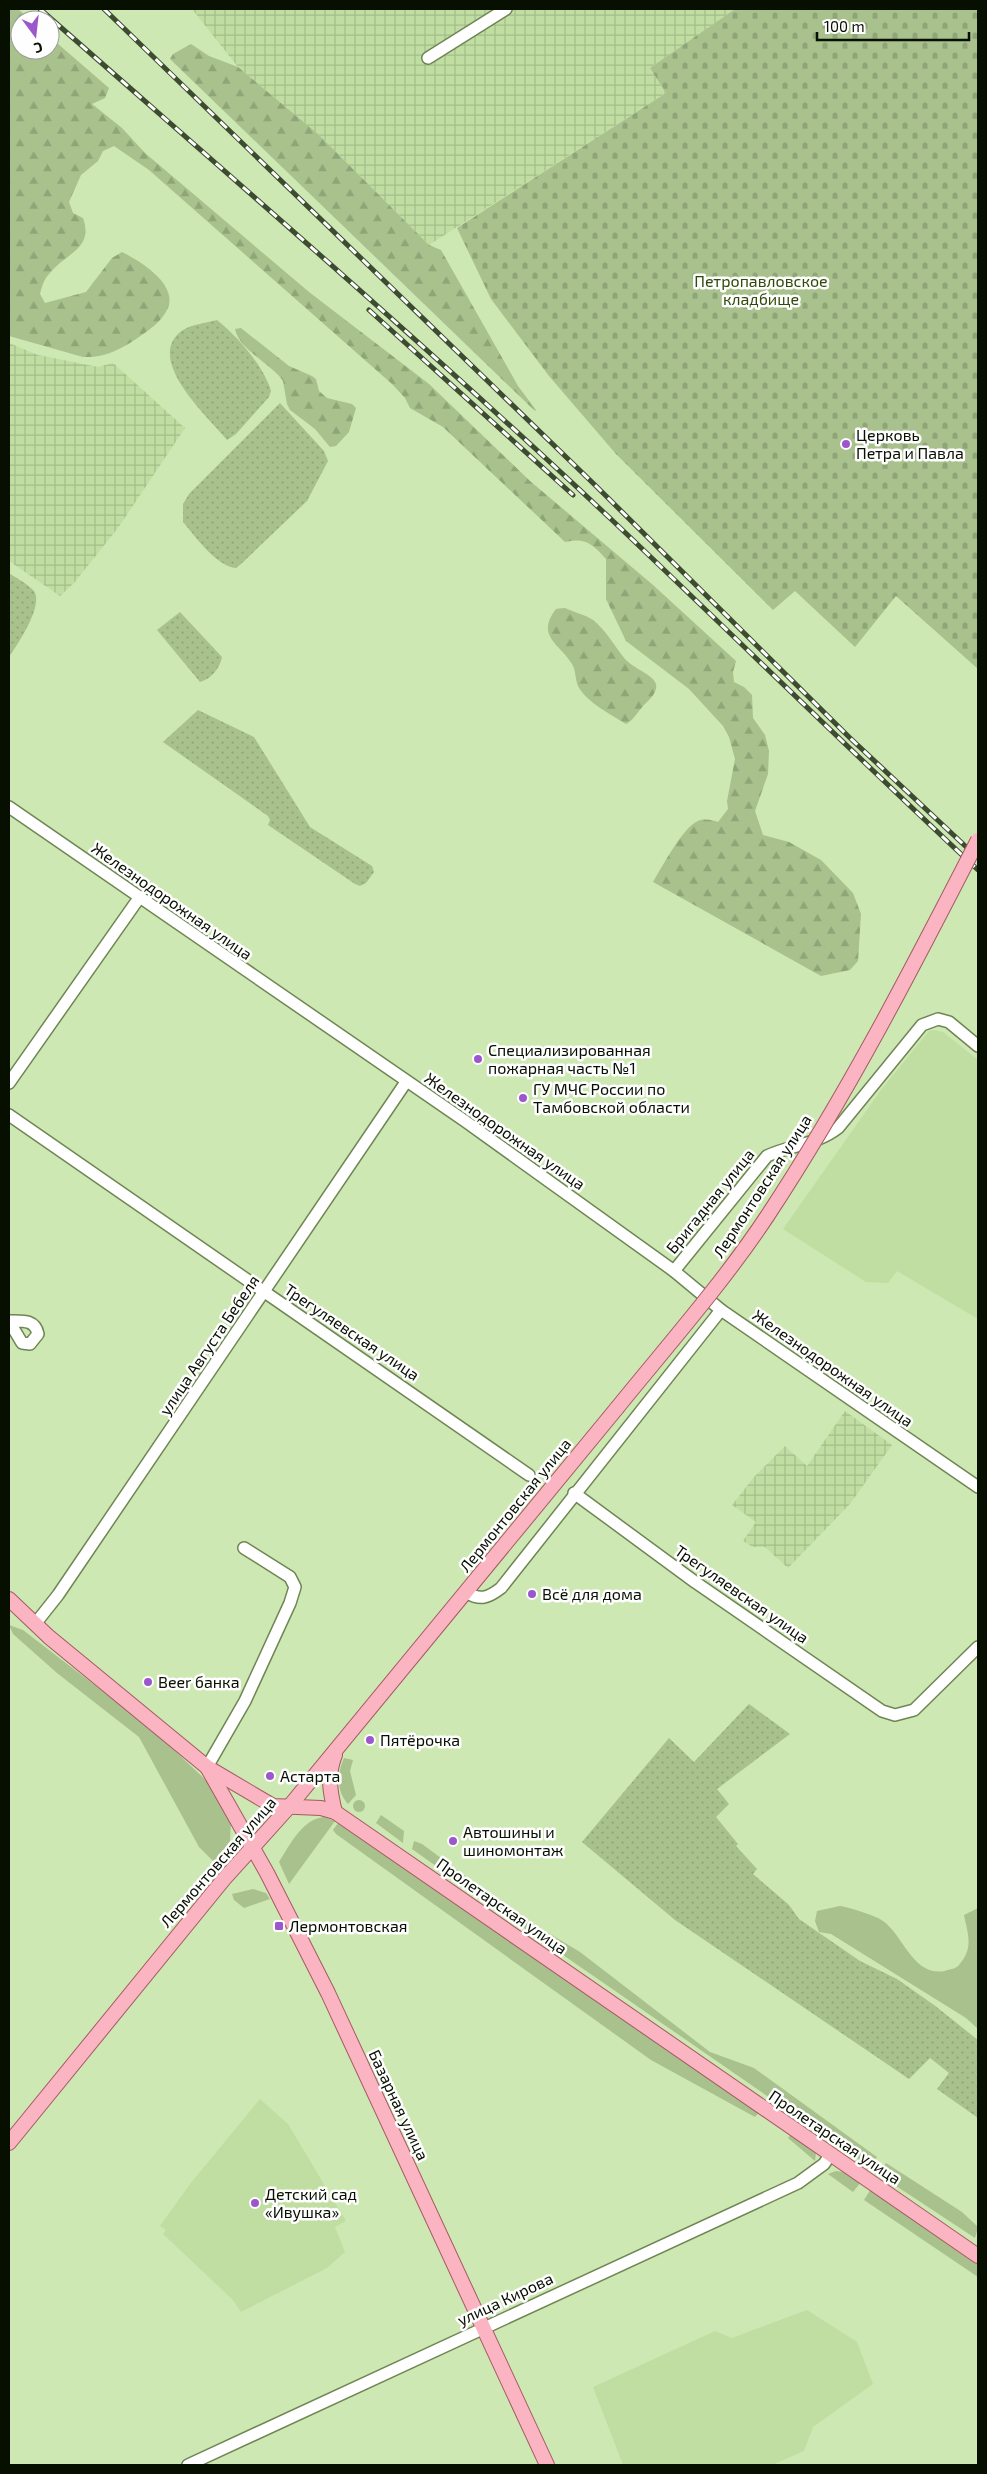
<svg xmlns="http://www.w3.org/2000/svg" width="987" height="2474" viewBox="0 0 987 2474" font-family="'Exo 2',sans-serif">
	<defs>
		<pattern id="industrial-grid" width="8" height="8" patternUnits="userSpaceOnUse" patternTransform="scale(1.25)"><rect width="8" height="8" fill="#c0dea2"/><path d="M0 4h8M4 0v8" fill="none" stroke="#a4bd8a"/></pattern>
		<pattern id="forest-firs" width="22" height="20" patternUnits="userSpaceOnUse" patternTransform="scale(1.25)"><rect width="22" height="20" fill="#a8c18d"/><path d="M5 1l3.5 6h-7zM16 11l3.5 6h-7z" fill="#8fa578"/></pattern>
		<pattern id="cemetery-stones" width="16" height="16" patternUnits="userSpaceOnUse" patternTransform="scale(1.25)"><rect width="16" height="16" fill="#a8c18d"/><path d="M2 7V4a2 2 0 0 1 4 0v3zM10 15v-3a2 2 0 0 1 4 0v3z" fill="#8fa578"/></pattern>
		<pattern id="garden-dots" width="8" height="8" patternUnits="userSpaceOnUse" patternTransform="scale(1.25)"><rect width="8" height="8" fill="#a8c18d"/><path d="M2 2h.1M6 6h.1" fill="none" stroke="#8fa578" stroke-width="1.8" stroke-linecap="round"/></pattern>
	</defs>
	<rect width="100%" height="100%" fill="#cde8b2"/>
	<g fill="#c0dea2">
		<path d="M934,1030L943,1032L978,1060V1319L897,1271L888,1283L866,1282L783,1229L881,1090L929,1031Z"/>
		<path d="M260,2099L288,2124L346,2221L335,2227L345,2252L327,2268L241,2312L233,2300L163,2234L166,2230L160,2226L190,2184Z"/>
		<path d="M807,2310L857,2342L873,2384L813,2427L804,2451L772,2465H623L593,2387L715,2331L732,2338Z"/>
	</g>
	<g fill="url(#industrial-grid)">
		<path d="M192,9H735L650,68L666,93L429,245L318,134L238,67Z"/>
		<path d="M9,343L38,355L98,367L113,363L185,428L118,528L74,583L60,596L9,561Z"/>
		<path d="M845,1411L892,1445L850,1504L788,1568L765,1547H753L743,1541L756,1522L732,1505L754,1477L785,1446L807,1466Z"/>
	</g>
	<g fill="#a8c18d">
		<path d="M9,1625L23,1630L153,1730L211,1785L231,1820L230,1842L220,1868L199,1847L139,1737L57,1673L13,1634Z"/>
		<path d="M344,1758L353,1760L350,1771L356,1795L348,1804C336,1790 337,1774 344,1758Z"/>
		<circle cx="359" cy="1806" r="6"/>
		<path d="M381,1815L404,1831L403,1843L376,1823Z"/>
		<path d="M324,1817L335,1821L289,1884L279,1862C290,1845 302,1819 324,1817Z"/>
		<path d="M338,1823L760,2111L755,2117L651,2060L336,1834L333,1830Z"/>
		<path d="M414,1841L422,1844L479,1886L471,1891L412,1849Z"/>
		<path d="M253,1889L266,1893L270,1899L244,1908L234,1900L232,1894Z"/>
		<path d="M485,1892L530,1922L580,1952L710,2052L754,2068L877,2157L870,2167L485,1901Z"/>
		<path d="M840,1906C848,1907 877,1916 883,1921C904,1936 913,1977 945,1971C950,1969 956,1969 959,1965C974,1948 968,1935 964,1915L978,1908V2029L966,2018L831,1934L819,1932L815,1921L817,1911Z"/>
		<path d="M791,2134L816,2153L815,2161L788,2138Z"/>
		<path d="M886,2163L962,2212L978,2227L975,2238L878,2174Z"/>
		<path d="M836,2171L843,2172L861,2182L853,2192L828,2174Z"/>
		<path d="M871,2189L978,2263V2277L864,2200Z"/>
	</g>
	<g fill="url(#forest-firs)">
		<path d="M9,9H18L31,20H20V50H50V37L109,88L105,98L92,104L122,128L145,153L309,292L429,384L530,481L653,585L736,661L733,672L734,682L744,687L752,695L753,718L765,735L769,751L768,774L755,811L763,835L789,842L821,860L853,893L861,914L858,961L850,970L821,976L653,882C662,867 683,827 698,821C704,818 712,820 718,822L728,809L727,801L735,759L729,737L723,726L689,689L626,641L606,599V559C593,544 585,537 565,542L443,427L410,408L405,398L392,384L149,170L114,146L103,151L98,161L81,175L69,202L73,213L83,218C94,249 66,253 50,273C44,279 42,286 40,294L45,303L86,292L112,258L122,252C140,261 180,285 167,310C161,322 149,330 139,337C121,349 106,358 83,357L9,336Z"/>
		<path d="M191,44L209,56L238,67L318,134L429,245L441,250L518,386L536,410L535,411L170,59L173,54Z"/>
		<path d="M241,328L289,366L312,376L316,379L319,391L327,398L352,404L356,408L349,432L336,446L330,447L315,429L290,410L287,404L283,381C272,364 239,350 235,329Z"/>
		<path d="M565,608C573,612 586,615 593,620C606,630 615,647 625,659C640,675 675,678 644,705C638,711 634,720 626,724C612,715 586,702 578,686C575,679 576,670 572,664C560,644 535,636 556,609Z"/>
	</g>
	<path fill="url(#cemetery-stones)" d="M735,9H978V669L896,596L855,647L795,591L773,610L616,454L549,376L491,299L457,228L666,93L650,68Z"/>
	<g fill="url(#garden-dots)">
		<path d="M217,320C238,337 263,365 271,391L269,397L236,434L227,440C208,417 142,358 183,330C193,324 206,323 217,320Z"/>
		<path d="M280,403L324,451L328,461L307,501L241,564L236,568C217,567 195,536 183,522V504L189,494Z"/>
		<path d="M9,573C16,578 28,584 34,591C44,605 18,644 9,657Z"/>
		<path d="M180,612L222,657C220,668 211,679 200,682L157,630Z"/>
		<path d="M198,710L254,737L310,827L372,866L374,872L366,883L360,886L355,884L268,825L270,820L268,816L163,742Z"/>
		<path d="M749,1704L790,1734L717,1789L729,1804L716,1817L738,1844L736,1846L757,1869L753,1874L789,1905L799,1919L860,1961L897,1979L934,2005L978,2040V2118L937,2089L949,2073L930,2058L909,2079L675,1920L582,1842L669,1738L694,1762Z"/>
	</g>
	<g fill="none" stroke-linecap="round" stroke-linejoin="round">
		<defs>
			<g id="minor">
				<path d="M428,58L506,9"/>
				<path d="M9,807L465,1121L674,1271L721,1310L978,1487"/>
				<path d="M9,1083L139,898"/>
				<path d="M9,1115L529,1475"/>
				<path d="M674,1271L767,1156C790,1145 816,1145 838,1128L922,1025L938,1019L949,1022L978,1046"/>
				<path d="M9,1321C22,1321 35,1319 38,1334L30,1344L22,1343L9,1321"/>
				<path d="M574,1493L695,1582L882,1711L895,1715L914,1710L978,1647"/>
				<path d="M466,1592C480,1601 488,1598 501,1588L721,1310"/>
				<path d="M35,1624L58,1595L406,1082"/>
				<path d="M207,1767L245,1701L290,1603L295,1587L290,1577L244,1548"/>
				<path d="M188,2465L798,2183L824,2164L830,2155"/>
			</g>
			<g id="major">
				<path d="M9,1599L49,1637L207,1767L273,1806L321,1808L335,1812L978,2256"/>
				<path d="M335,1755C327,1775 330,1792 335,1812"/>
				<path d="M207,1767L267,1873L328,1993L547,2465"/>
				<path d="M9,2143L224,1879L288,1808L617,1408"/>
			</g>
		</defs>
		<use href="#minor" stroke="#6f8654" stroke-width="14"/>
		<use href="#major" stroke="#a45a63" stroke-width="16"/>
		<use href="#minor" stroke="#fff" stroke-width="11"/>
		<use href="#major" stroke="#fbb4c1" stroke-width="14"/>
		<defs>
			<g id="rail">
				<path d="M40,9C232,178 426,345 613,521C735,637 855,755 978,870"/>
				<path d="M104,9L597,487L849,737L978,858"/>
				<path d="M369,310L573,495"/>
			</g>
		</defs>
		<use href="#rail" stroke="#3d4b31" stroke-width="5"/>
		<use href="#rail" stroke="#fefefe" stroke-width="3" stroke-dasharray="9" stroke-linecap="butt"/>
		<defs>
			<path id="major-bridge" d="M617,1408C668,1345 723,1283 768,1215C847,1095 913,967 978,840"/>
		</defs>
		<use href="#major-bridge" stroke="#a45a63" stroke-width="16" stroke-linecap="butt"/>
		<use href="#major-bridge" stroke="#fbb4c1" stroke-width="14"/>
	</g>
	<g fill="#9c57cc" stroke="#fefefe" stroke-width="2">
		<circle cx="846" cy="444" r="5"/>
		<circle cx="478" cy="1059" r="5"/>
		<circle cx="523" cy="1098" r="5"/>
		<circle cx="532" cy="1594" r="5"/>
		<circle cx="148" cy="1682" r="5"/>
		<circle cx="370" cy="1740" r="5"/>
		<circle cx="270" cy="1776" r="5"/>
		<circle cx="453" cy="1841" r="5"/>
		<rect x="274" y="1921" width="10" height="10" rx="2.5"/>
		<circle cx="255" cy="2203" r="5"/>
	</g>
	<g text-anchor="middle" stroke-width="5" stroke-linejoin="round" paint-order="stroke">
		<g font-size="16" fill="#304a07" stroke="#fefefe">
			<text x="761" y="287">Петропавловское<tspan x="761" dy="18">кладбище</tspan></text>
		</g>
		<g font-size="16" fill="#070f00" stroke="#fefefe" text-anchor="start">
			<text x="856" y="441">Церковь<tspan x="856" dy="18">Петра и Павла</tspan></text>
			<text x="488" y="1056">Специализированная<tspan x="488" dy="18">пожарная часть №1</tspan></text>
			<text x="533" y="1095">ГУ МЧС России по<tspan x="533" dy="18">Тамбовской области</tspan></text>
			<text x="542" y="1600">Всё для дома</text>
			<text x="158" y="1688">Beer банка</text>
			<text x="380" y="1746">Пятёрочка</text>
			<text x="280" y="1782">Астарта</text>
			<text x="463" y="1838">Автошины и<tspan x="463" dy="18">шиномонтаж</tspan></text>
			<text x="289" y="1932">Лермонтовская</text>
			<text x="265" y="2200">Детский сад<tspan x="265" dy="18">«Ивушка»</tspan></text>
		</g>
		<g font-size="16" fill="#070f00" stroke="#fefefe">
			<text transform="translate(172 901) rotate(35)" y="6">Железнодорожная улица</text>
			<text transform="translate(505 1131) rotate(35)" y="6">Железнодорожная улица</text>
			<text transform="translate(762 1186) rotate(-57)" y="6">Лермонтовская улица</text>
			<text transform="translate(710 1201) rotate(-51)" y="6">Бригадная улица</text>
			<text transform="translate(352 1332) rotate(34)" y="6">Трегуляевская улица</text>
			<text transform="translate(209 1345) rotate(-56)" y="6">улица Августа Бебеля</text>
			<text transform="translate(833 1368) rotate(35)" y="6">Железнодорожная улица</text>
			<text transform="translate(515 1505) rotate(-51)" y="6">Лермонтовская улица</text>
			<text transform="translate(742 1594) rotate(35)" y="6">Трегуляевская улица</text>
			<text transform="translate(218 1862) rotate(-49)" y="6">Лермонтовская улица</text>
			<text transform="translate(502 1906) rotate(35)" y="6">Пролетарская улица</text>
			<text transform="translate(399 2105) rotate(65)" y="6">Базарная улица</text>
			<text transform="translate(835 2137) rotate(34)" y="6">Пролетарская улица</text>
			<text transform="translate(505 2299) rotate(-25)" y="6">улица Кирова</text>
		</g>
	</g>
	<rect width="987" height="2474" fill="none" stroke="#070f00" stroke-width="20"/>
	<g transform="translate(35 35) rotate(165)"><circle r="24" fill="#fefefe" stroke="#9b9e98"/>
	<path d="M0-4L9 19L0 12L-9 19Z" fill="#9c57cc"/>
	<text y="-8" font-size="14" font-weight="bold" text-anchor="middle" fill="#070f00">С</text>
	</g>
	<path d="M817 32v8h152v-8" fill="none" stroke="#070f00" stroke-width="2.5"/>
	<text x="824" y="32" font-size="15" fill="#070f00" stroke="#fefefe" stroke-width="4" paint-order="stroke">100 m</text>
</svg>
